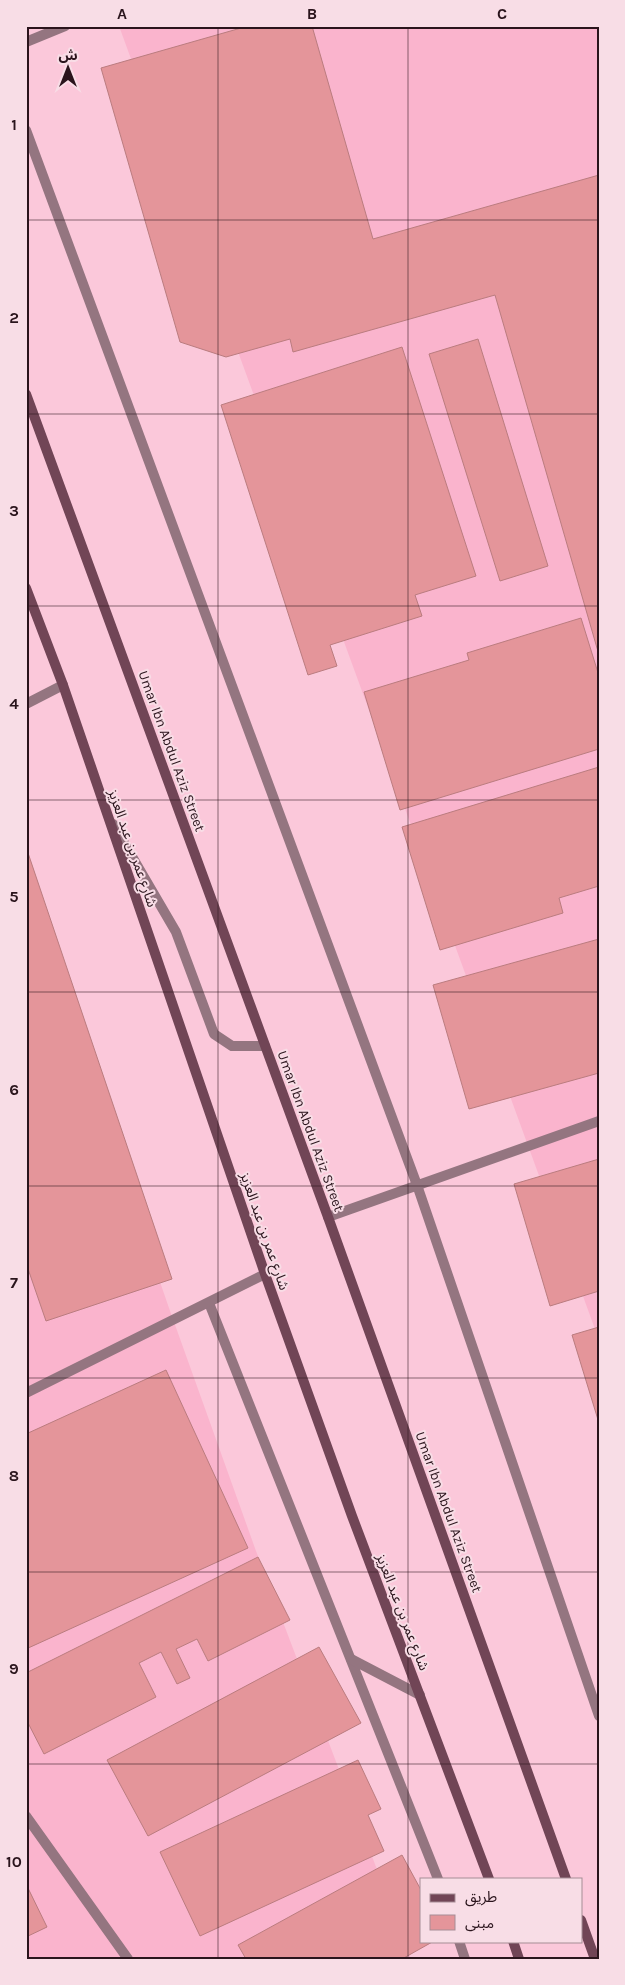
<svg xmlns="http://www.w3.org/2000/svg" width="625" height="1985" viewBox="0 0 625 1985" font-family="Karla,'Noto Sans Arabic',sans-serif">
	<rect width="100%" height="100%" fill="#fbc8da"/>
	<g fill="#fab4cd">
		<path d="M119,26H599V1340L465,973Z"/>
		<path d="M26,894L169,1308L256,1551L411,1959H26Z"/>
	</g>
	<g fill="#e4959a" stroke="#ba7c7f">
		<path d="M248,26H312L373,239L599,175V655L495,295L293,352L290,339L226,357L180,342L101,68Z"/>
		<path d="M478,339L548,566L500,581L429,354Z"/>
		<path d="M402,347L476,576L415,595L422,616L330,645L337,666L308,675L221,405Z"/>
		<path d="M581,618L599,676V749L400,810L364,692L469,660L467,653Z"/>
		<path d="M599,767V886L559,898L563,913L440,950L402,827Z"/>
		<path d="M26,847L172,1279L46,1321L26,1263Z"/>
		<path d="M599,939V1073L469,1109L433,985Z"/>
		<path d="M599,1159V1291L550,1306L514,1184Z"/>
		<path d="M599,1327V1423L572,1335Z"/>
		<path d="M166,1370L248,1548L26,1649V1434Z"/>
		<path d="M258,1557L290,1620L208,1661L197,1639L176,1649L190,1678L177,1684L161,1652L139,1663L156,1697L44,1754L26,1719V1673Z"/>
		<path d="M319,1647L361,1723L148,1836L107,1760Z"/>
		<path d="M358,1760L381,1809L368,1815L384,1851L200,1936L160,1852Z"/>
		<path d="M402,1855L421,1890V1941H434L402,1959H246L238,1945Z"/>
		<path d="M26,1884L47,1927L26,1937Z"/>
	</g>
	<g fill="none" stroke-linecap="round" stroke-linejoin="round">
		<g stroke="#947580" stroke-width="10">
			<path d="M26,42L65,26"/>
			<path d="M26,130L417,1185L599,1716"/>
			<path d="M26,704L63,685"/>
			<path d="M113,824L176,932L214,1034L232,1046H265"/>
			<path d="M328,1217L599,1121"/>
			<path d="M209,1303L438,1879"/>
			<path d="M26,1393L265,1274"/>
			<path d="M351,1659L420,1695"/>
			<path d="M26,1816L128,1959"/>
			<path d="M459,1941L465,1959"/>
		</g>
		<g stroke="#714556" stroke-width="10">
			<path d="M26,394L328,1217L566,1879"/>
			<path d="M26,588L63,685L265,1274L352,1516L489,1879"/>
			<path d="M581,1920L595,1959"/>
			<path d="M513,1941L519,1959"/>
		</g>
	</g>
	<path fill="none" stroke="#2a141c" stroke-width="1" stroke-opacity="0.55" d="M218,26V1959M408,26V1959M26,220H599M26,414H599M26,606H599M26,800H599M26,992H599M26,1186H599M26,1378H599M26,1572H599M26,1764H599"/>
	<g text-anchor="middle" stroke-width="4" stroke-linejoin="round" paint-order="stroke">
		<g font-size="14" fill="#2a141c" stroke="#f8dde6">
			<text transform="translate(172 751) rotate(70)" y="5">Umar Ibn Abdul Aziz Street</text>
			<text transform="translate(133 848) rotate(71)" y="5">شارع عمر بن عبد العزيز</text>
			<text transform="translate(311 1131) rotate(70)" y="5">Umar Ibn Abdul Aziz Street</text>
			<text transform="translate(265 1231) rotate(71)" y="5">شارع عمر بن عبد العزيز</text>
			<text transform="translate(449 1512) rotate(70)" y="5">Umar Ibn Abdul Aziz Street</text>
			<text transform="translate(403 1612) rotate(69)" y="5">شارع عمر بن عبد العزيز</text>
		</g>
	</g>
	<rect width="625" height="1985" fill="none" stroke="#f8dde6" stroke-width="55"/>
	<rect x="420" y="1878" width="162" height="65" fill="#f8dde6" stroke="#a68d95"/>
	<rect x="430" y="1894" width="25" height="8" fill="#714556" stroke="#a68d95"/>
	<text x="465" y="1902" font-size="15" fill="#2a141c">طريق</text>
	<rect x="430" y="1915" width="25" height="15" fill="#e4959a" stroke="#a68d95"/>
	<text x="465" y="1928" font-size="15" fill="#2a141c">مبنى</text>
	<g transform="translate(68 68)" stroke="#f8dde6" stroke-width="4" paint-order="stroke">
	<path d="M0-4L9 19L0 12L-9 19Z" fill="#2a141c"/>
	<text y="-8" font-size="14" font-weight="bold" text-anchor="middle" fill="#2a141c">ش</text>
	</g>
	<rect x="28" y="28" width="570" height="1930" fill="none" stroke="#2a141c" stroke-width="2"/>
	<g font-size="16" text-anchor="middle" font-weight="bold" fill="#2a141c">
		<text x="122" y="19">A</text>
		<text x="312" y="19">B</text>
		<text x="502" y="19">C</text>
		<text x="14" y="130">1</text>
		<text x="14" y="323">2</text>
		<text x="14" y="516">3</text>
		<text x="14" y="709">4</text>
		<text x="14" y="902">5</text>
		<text x="14" y="1095">6</text>
		<text x="14" y="1288">7</text>
		<text x="14" y="1481">8</text>
		<text x="14" y="1674">9</text>
		<text x="14" y="1867">10</text>
	</g>
</svg>
